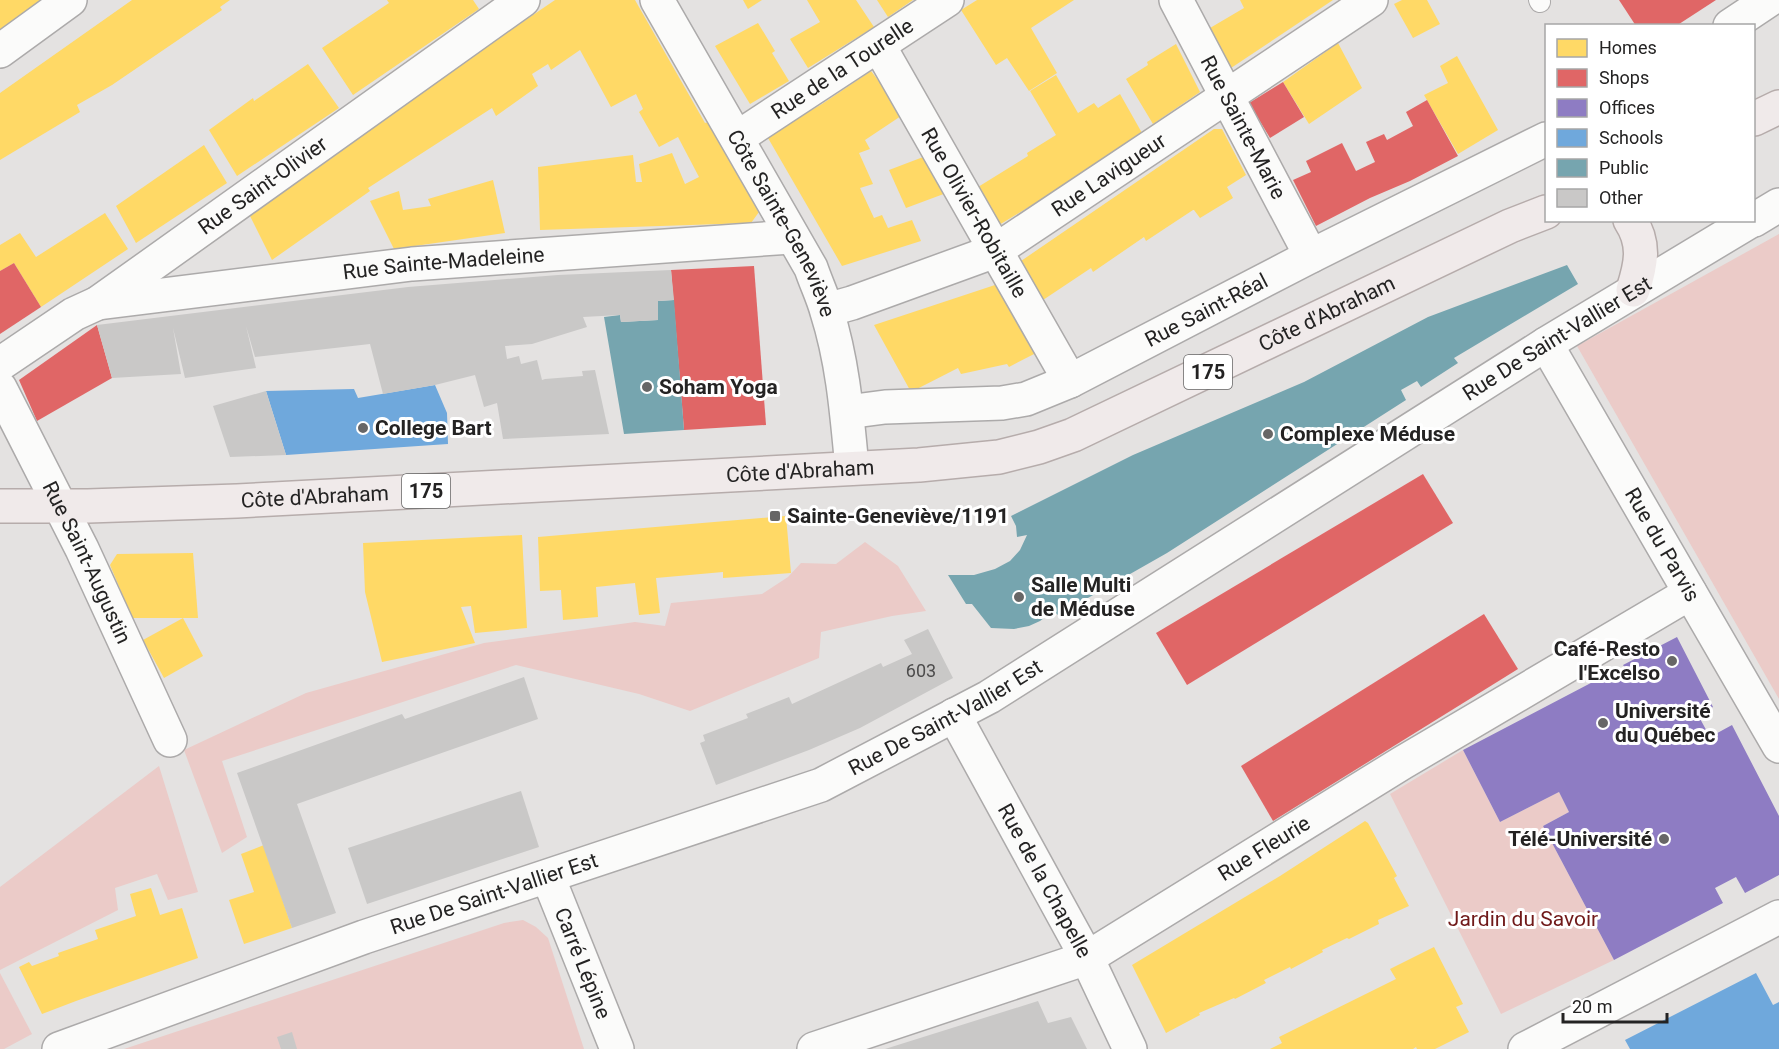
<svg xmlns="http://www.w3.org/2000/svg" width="1779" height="1049" viewBox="0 0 1779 1049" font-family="Roboto,sans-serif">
	<rect width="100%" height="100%" fill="#e4e2e1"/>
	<g fill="#ebcbc8">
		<path d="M1779,234V699L1577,346Z"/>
		<path d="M865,542L898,566L926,611L892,616L821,632L819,658L690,711L639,694L516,665L222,761L247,837L222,853L184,750L306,693L484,643L635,622L665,626L671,603L762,594L788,577L801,563L836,564Z"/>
		<path d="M1463,750L1500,822L1559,792L1569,812L1543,826L1614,960L1501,1014L1390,794Z"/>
		<path d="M159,766L198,892L168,900L157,874L115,888L118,910L0,970V887Z"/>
		<path d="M523,920L536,927L548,938L584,1049H124L504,923Z"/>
		<path d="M0,973L32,1034L4,1049H0Z"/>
	</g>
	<g fill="#ffd966">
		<path d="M0,0H47L0,35Z"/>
		<path d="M132,0H230L220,7L222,10L112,85L77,105L80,112L0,160V93Z"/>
		<path d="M387,0H473L479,9L353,95L322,48L389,3Z"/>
		<path d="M555,0H635L705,123L709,122L733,163L759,212L751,223L540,230L538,167L633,155L636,182H642L639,164L672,153L685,184L699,177L678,137L659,147L639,112L643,109L636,94L611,107L580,50L551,70L548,64L532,74L538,86L496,116L492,108L368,188L370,191L272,260L247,210Z"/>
		<path d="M743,0H762L748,9Z"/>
		<path d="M807,0H856L874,27L808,68L790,39L820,22Z"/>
		<path d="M877,0H913L888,17Z"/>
		<path d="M977,0H1074L1031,28L1057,73L1029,91L1007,58L996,65L961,10Z"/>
		<path d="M1240,0H1333L1231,68L1210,28L1244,8Z"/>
		<path d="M1402,0H1427L1440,24L1413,38L1394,4Z"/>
		<path d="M758,23L775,51L772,53L789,81L750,104L715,46Z"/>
		<path d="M1338,43L1362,88L1309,124L1283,82Z"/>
		<path d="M1176,44L1200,92L1153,124L1126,79L1148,65L1147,62Z"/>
		<path d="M1457,56L1498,130L1458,154L1424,95L1448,83L1440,66Z"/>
		<path d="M308,64L339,108L237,176L209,130L253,98L254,101Z"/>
		<path d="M871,71L904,114L865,140L870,149L859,153L873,184L860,188L874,218L882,215L888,228L912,220L921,241L842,266L768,138L769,135L822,104Z"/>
		<path d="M1056,75L1078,113L1094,103L1098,108L1120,94L1142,133L1080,176L999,225L978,187L1028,156L1027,153L1056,135L1030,91Z"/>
		<path d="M1214,129H1222L1246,175L1227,187L1233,198L1200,218L1194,210H1193L1146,241L1144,237L1093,272L1091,268L1043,300L1021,261Z"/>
		<path d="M204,145L227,183L136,243L116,206Z"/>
		<path d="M931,154L949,192L906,208L889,170Z"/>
		<path d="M493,180L505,233L394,249L370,201L399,191L403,210L431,206L428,199Z"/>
		<path d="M105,213L128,249L41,307L14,263L0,271V245L20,233L36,257Z"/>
		<path d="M998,284L1036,353L1009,367L1007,364L961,374L958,368L911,392L874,325Z"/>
		<path d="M786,516L791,573L723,578V572L656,578L660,613L639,615L635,583L596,587L598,617L563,620L561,590L540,591L538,537Z"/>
		<path d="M522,535L527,628L475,633L471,606L461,607L475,643L382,662L365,592L363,543Z"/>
		<path d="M193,553L198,618H132L110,565L117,554Z"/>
		<path d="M183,618L203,656L164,678L143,640Z"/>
		<path d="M1365,821L1368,823L1397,876L1394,878L1409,906L1378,920L1379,924L1349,939L1347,938L1322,950L1323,952L1291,969L1290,967L1264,980L1266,983L1235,999L1234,998L1199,1013L1200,1015L1166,1033L1132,965L1280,876Z"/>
		<path d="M264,845L292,928L244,944L229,900L254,892L241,854Z"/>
		<path d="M151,888L160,915L182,908L198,958L76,1001L42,1014L19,967L29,962L32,966L59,956L58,953L98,939L95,930L136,916L130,894Z"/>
		<path d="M1434,947L1463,1004L1456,1007L1469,1032L1435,1049H1417L1416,1047L1413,1049H1270L1282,1043L1279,1037L1396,979L1390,969Z"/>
	</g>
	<g fill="#e06666">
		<path d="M1619,0H1716L1676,26H1636Z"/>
		<path d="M1283,82L1304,117L1270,138L1249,103Z"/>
		<path d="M1427,100L1458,156L1410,181L1370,198L1316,226L1293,180L1311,172L1306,161L1342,143L1356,171L1375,162L1366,142L1384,134L1387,140L1413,126L1406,112Z"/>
		<path d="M14,263L41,307L0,334V271Z"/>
		<path d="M754,266L766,425L684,430L671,270Z"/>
		<path d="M97,325L112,378L37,421L19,380Z"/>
		<path d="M1423,474L1453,523L1187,685L1156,633Z"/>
		<path d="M1484,614L1518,669L1273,821L1241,766Z"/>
	</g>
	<path fill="#8e7cc3" d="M1677,637L1713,707L1698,715L1710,737L1732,725L1779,816V875L1745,893L1736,877L1715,888L1723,903L1614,960L1543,826L1569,812L1559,792L1500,822L1463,750L1608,674L1611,679L1627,671L1623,665Z"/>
	<g fill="#6fa8dc">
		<path d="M435,385L447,413L448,444L286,455L266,391L354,389L358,398Z"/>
		<path d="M1756,973L1773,1005L1779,1002V1049H1630L1625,1040Z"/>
	</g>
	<g fill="#76a5af">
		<path d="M1567,265L1578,284L1454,358L1458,363L1421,387L1417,381L1401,390L1406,400L1167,553L1058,615L1053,611L1040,621L1029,626L1014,629L991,628L972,604H966L948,575H974L995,569L1010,561L1020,550L1027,535L1017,537L1016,526L1011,516L1133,455L1304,382L1428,317Z"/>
		<path d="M674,300L684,430L624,434L604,317L620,315L621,322L658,320V301Z"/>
	</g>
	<g fill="#c9c8c7">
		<path d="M671,270L674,300L658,301V320L621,322L620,315L583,317L587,327L532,344L505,346L507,359L519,356L521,364L537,360L542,380L545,379L583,376L582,371L595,370L609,434L503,439L497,403L484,407L475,375L435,385L383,394L370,344L255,357L246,326L256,368L185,378L173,328L181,374L112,378L97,325L408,287L558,275Z"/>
		<path d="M266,391L286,455L230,457L213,406Z"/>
		<path d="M928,629L953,678L860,728L809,750L716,785L700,743L705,741L703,735L748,718L746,714L789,697L792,704L881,663L883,667L912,654L904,640Z"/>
		<path d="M524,677L538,719L297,804L336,913L292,928L237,773L402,714L405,719Z"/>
		<path d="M521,791L539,847L367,904L348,848Z"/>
		<path d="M1038,1001L1048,1023L1071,1017L1087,1049H885Z"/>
		<path d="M292,1032L297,1049H281L277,1037Z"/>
	</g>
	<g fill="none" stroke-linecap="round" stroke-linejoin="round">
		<defs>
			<path id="service" d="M1539,0L1540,2"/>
			<g id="minor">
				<path id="s1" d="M657,0L811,268C816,283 823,297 827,312C843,362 847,415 852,468"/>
				<path id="s2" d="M1176,0L1311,256"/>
				<path d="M1730,26L1769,0"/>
				<path id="s3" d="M879,46L1070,381"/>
				<path d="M0,51L70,0"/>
				<path id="s4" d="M737,138L947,0"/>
				<path d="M1754,220L1779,205"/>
				<path id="s5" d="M98,303L412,264L791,237"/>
				<path id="s6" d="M827,310L852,303L995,251L1371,0"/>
				<path id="s7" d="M1546,344L1779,746"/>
				<path id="s8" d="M0,364L74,314L98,303L523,0"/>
				<path id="s9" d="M0,388L82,549L170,740"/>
				<path id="s10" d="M847,412L885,407L1002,403L1026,399L1070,381L1311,256L1546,139"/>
				<path id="s11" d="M954,715L1087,958L1130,1049"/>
				<path id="s12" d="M548,877L617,1049"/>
				<path id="s13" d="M59,1049L364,937L821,785L989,697L1546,344L1752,220"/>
				<path id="s14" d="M814,1049L1087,958L1402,763L1690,593"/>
				<path d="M1525,1049L1779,917"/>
			</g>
			<g id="primary">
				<path d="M1754,119L1779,107"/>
				<path d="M1630,220C1646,244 1641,265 1633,290"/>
				<path id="s15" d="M0,506H88L237,501L919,465L999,457L1039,447L1073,435L1510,226L1546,212"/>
			</g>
		</defs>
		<use href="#service" stroke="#acaaaa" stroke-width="22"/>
		<use href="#minor" stroke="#acaaaa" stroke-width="36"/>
		<use href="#primary" stroke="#b6acab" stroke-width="36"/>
		<use href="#service" stroke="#fbfbfa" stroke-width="20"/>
		<use href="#minor" stroke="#fbfbfa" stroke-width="33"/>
		<use href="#primary" stroke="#f0eaea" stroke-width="33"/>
	</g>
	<g fill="#676666" stroke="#fff" stroke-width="2">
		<circle cx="647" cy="387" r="6"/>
		<circle cx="363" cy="428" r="6"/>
		<circle cx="1268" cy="434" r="6"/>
		<rect x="769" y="510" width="12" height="12" rx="3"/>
		<circle cx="1019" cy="597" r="6"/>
		<circle cx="1672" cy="661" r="6"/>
		<circle cx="1603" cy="723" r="6"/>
		<circle cx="1664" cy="839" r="6"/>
	</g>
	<g text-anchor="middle" stroke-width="6" stroke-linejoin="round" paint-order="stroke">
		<g font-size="18" fill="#4d4c4c">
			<text x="921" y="677">603</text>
		</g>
		<g fill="#fff" stroke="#666565" stroke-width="1.5">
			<rect x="1184" y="355" width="48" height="34" rx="4.5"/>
			<rect x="402" y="474" width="48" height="34" rx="4.5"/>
		</g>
		<g font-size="20" font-weight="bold" fill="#242323">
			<text x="1208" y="379">175</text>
			<text x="426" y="498">175</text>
		</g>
		<g font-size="21" fill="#242323" stroke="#fff">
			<text dy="7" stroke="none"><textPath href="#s4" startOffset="126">Rue de la Tourelle</textPath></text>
			<text dy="7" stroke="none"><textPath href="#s2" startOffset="144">Rue Sainte-Marie</textPath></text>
			<text dy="7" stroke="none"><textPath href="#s6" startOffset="315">Rue Lavigueur</textPath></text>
			<text dy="7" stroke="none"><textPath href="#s8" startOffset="318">Rue Saint-Olivier</textPath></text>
			<text dy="7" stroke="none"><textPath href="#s3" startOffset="192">Rue Olivier-Robitaille</textPath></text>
			<text dy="7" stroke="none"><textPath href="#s1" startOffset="256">Côte Sainte-Geneviève</textPath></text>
			<text dy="7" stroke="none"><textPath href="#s5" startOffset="348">Rue Sainte-Madeleine</textPath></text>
			<text dy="7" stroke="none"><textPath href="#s10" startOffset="381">Rue Saint-Réal</textPath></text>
			<text dy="7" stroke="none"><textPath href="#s15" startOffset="1359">Côte d'Abraham</textPath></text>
			<text dy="7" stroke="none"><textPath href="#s13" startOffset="1668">Rue De Saint-Vallier Est</textPath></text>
			<text dy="7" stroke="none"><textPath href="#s15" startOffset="801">Côte d'Abraham</textPath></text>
			<text dy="7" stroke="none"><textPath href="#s15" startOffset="315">Côte d'Abraham</textPath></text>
			<text dy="7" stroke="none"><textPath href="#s7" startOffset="232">Rue du Parvis</textPath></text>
			<text dy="7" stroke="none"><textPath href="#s9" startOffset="195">Rue Saint-Augustin</textPath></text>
			<text dy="7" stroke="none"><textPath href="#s13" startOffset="948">Rue De Saint-Vallier Est</textPath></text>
			<text dy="7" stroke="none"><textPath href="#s14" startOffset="496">Rue Fleurie</textPath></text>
			<text dy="7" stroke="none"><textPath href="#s11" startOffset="189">Rue de la Chapelle</textPath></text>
			<text dy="7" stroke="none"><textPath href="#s13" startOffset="462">Rue De Saint-Vallier Est</textPath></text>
			<text dy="7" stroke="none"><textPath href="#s12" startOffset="93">Carré Lépine</textPath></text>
		</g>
		<g font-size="21" font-weight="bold" fill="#242323" stroke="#fff" text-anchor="start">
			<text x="659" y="394">Soham Yoga</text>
			<text x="375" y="435">College Bart</text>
			<text x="1280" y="441">Complexe Méduse</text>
			<text x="787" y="523">Sainte-Geneviève/1191</text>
			<text x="1031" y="592">Salle Multi<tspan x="1031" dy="24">de Méduse</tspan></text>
			<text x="1660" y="656" text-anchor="end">Café-Resto<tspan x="1660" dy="24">l'Excelso</tspan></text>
			<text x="1615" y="718">Université<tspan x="1615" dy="24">du Québec</tspan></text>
			<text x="1652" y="846" text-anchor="end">Télé-Université</text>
		</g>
		<g font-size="21" fill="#701919" stroke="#fff">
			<text x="1523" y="926">Jardin du Savoir</text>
		</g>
	</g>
	<rect x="1545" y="24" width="210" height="198" fill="#ffffff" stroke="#a7a7a7" stroke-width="1.5"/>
	<rect x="1557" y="39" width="30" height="18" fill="#ffd966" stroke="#a7a7a7" stroke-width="1.5"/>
	<text x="1599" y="54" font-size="18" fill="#242323">Homes</text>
	<rect x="1557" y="69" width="30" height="18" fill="#e06666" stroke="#a7a7a7" stroke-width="1.5"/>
	<text x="1599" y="84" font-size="18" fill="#242323">Shops</text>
	<rect x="1557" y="99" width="30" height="18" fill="#8e7cc3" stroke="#a7a7a7" stroke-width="1.5"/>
	<text x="1599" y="114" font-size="18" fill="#242323">Offices</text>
	<rect x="1557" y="129" width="30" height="18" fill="#6fa8dc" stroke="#a7a7a7" stroke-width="1.5"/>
	<text x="1599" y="144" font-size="18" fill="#242323">Schools</text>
	<rect x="1557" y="159" width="30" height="18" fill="#76a5af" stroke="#a7a7a7" stroke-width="1.5"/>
	<text x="1599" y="174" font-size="18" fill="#242323">Public</text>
	<rect x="1557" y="189" width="30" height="18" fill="#c9c8c7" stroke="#a7a7a7" stroke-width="1.5"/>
	<text x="1599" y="204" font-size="18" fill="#242323">Other</text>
	<path d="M1563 1013v9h104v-9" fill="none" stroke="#242323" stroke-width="3"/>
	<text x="1572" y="1013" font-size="18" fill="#242323" stroke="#ffffff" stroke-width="4.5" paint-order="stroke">20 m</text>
</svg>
